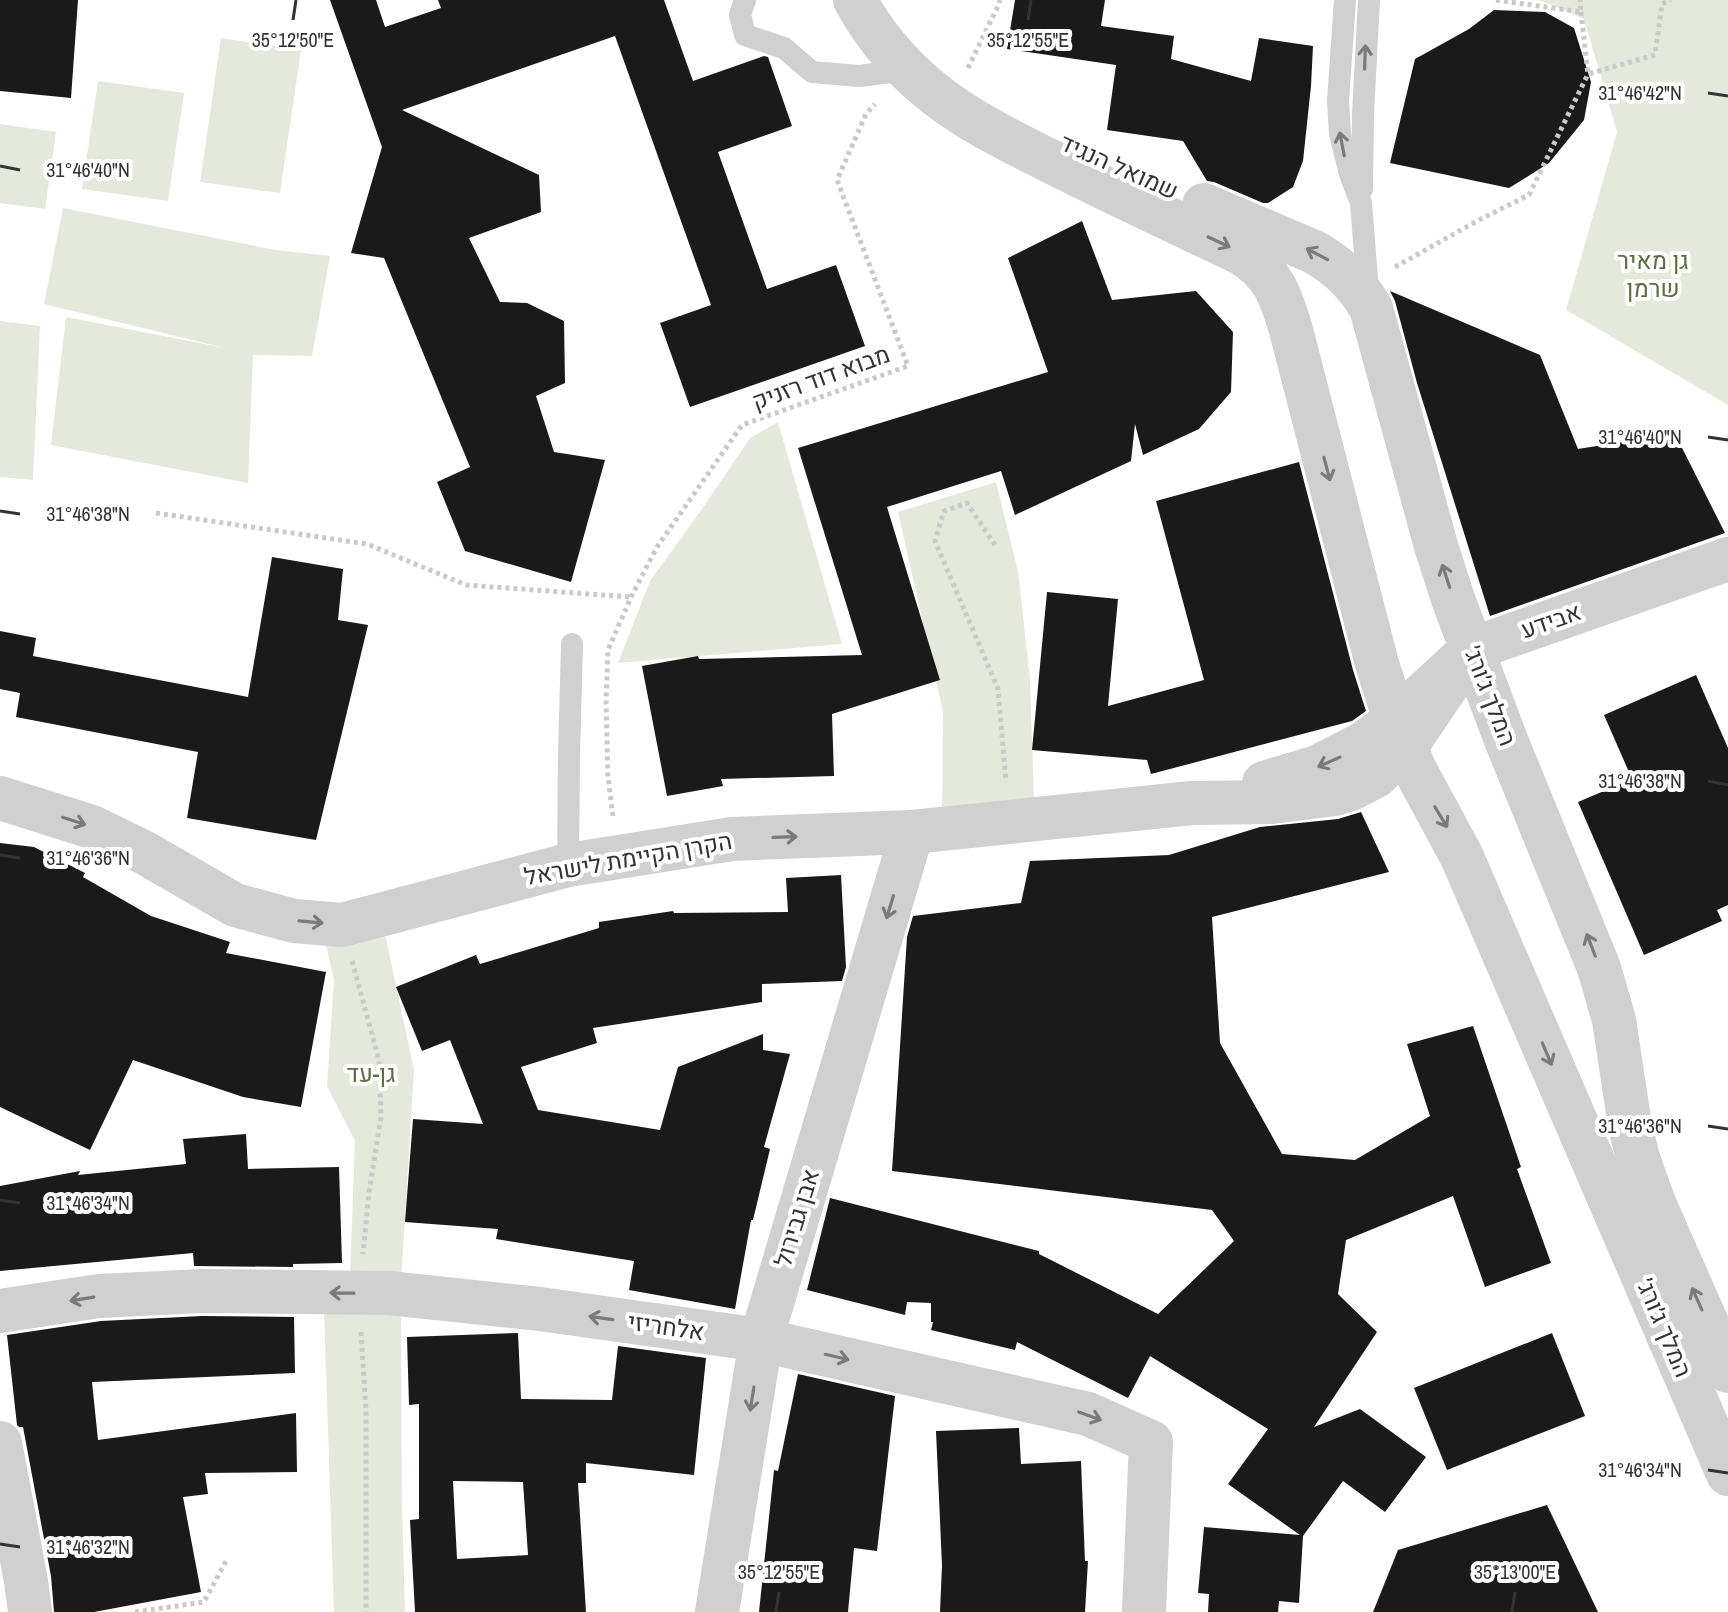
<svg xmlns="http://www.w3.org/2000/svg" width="1728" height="1612" viewBox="0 0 1728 1612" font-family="'Archivo Narrow',Heebo,sans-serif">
	<rect width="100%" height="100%" fill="#fff"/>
	<g fill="#e5e9dc">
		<path d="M1539,0H1728V405L1566,310L1617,132L1584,19Z"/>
		<path d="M221,38L301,50L280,193L200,182Z"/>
		<path d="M98,81L184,93L168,201L82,189Z"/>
		<path d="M0,124L56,132L45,209L0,203Z"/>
		<path d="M63,208L276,250L330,256L312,356L253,355L248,483L51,445L66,317L225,348L44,304Z"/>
		<path d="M0,321L40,326L33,480L0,477Z"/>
		<path d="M778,422L842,644L618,663L650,581L702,509L750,438Z"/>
		<path d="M996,482L1018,571L1030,680L1034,799L942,815L943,712L898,512Z"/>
		<path d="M385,934L414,1070L401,1281L350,1276L355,1141L327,1086L334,980L326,945Z"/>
		<path d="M401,1308L402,1505L405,1612H334L324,1311Z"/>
	</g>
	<g fill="#1a1a1a" fill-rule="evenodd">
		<path d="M0,0H78L71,98L0,91Z"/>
		<path d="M330,0H376L385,27L441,8L438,0H664L693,81L764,56L768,57L792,126L718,152L767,289L836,265L865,346L690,407L660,323L711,305L615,36L402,110L539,175L541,212L469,238L500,302L527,303L564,321L565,383L536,396L554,452L605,460L571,582L465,551L437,482L470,467L384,258L351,253L382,147Z"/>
		<path d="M1015,0H1105L1101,26L1174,36L1171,59L1251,81L1259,38L1313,46L1311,86L1303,161L1293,187L1268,203H1263L1214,182L1207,181L1183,141L1107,130L1116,65L1007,49Z"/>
		<path d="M1494,10L1545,12L1574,28L1591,82L1584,120L1549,163L1509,188L1390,163L1415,59L1469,29Z"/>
		<path d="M1082,221L1112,300L1196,291L1233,332L1231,392L1199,429L1143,455L1135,424L1131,461L1015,515L1001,471L887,507L940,680L832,714L834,776L721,779L723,786L667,796L642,666L698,656L699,659L862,655L798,448L1048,372L1008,258Z"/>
		<path d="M1390,291L1540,355L1578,449L1628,441L1673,430L1725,533L1490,616L1417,383L1395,301Z"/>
		<path d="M1299,462L1353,670L1366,711L1352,721L1151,774L1147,760L1032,750L1047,592L1118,599L1108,706L1204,680L1156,501Z"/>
		<path d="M272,557L343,569L338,620L368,625L316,840L187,818L198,752L16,717L20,693L0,689V631L36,638L33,656L248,697Z"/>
		<path d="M1696,675L1728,748V905L1717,910L1722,921L1644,955L1578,802L1632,779L1604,715Z"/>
		<path d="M1361,812L1389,872L1212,917L1220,1043L1282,1154L1355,1160L1430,1116L1407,1044L1473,1026L1521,1167L1517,1169L1551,1263L1485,1287L1453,1196L1346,1240L1338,1294L1377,1332L1314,1427L1360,1409L1426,1457L1385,1512L1343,1481L1303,1536L1299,1603L1279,1601L1278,1612H1208L1209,1594L1198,1593L1204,1527L1300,1535L1228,1484L1268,1429L1150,1356L1128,1398L1017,1342L1015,1350L931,1330L933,1322H931V1303L907,1302L905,1315L807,1290L830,1198L1039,1251V1254L1158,1314L1234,1241L1212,1210L892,1171L907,937L913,916L1021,903L1030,861L1169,855L1260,827L1338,819Z"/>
		<path d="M0,843L34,847L85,873L83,877L151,916L230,942L226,953L326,972L301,1107L243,1097L133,1060L90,1150L0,1107Z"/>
		<path d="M841,875L846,967L842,981L762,984V1002L593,1028L597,1043L521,1067L538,1110L660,1130L678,1067L763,1034V1050L790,1054L764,1147L770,1149L753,1220H751L735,1309L629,1290L634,1261L496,1239L498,1229L405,1222L413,1119L483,1124L450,1040L422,1051L396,987L476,955L480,964L599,928V922L673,911L674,913L788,912L786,878Z"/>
		<path d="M246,1134L248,1169L339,1167L342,1263L293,1264V1267L194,1266L193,1253L0,1271V1186L80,1171L78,1175L186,1164L183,1139Z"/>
		<path d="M202,1316L294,1317L295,1373L92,1382L98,1440L296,1413L297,1472L205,1473L208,1494L183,1497L201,1592L94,1612H54L51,1576L23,1427H19L17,1425L7,1335L101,1321Z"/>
		<path d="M518,1333L521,1399L612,1400L618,1346L706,1358L694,1475L586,1463V1483H578L586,1612H415L410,1520L419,1519V1404L409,1405L407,1337ZM453,1481L523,1482L528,1555L457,1559Z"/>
		<path d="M1552,1333L1585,1416L1447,1470L1414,1388Z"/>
		<path d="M798,1374L895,1396L877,1551L854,1548L848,1612H759L774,1470L778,1471Z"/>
		<path d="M1019,1428L1021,1464L1081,1461L1085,1561H1088L1085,1612H940L942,1565L936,1431Z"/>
		<path d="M1547,1505L1598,1612H1373L1398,1550Z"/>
	</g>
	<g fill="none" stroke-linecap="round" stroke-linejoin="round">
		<g stroke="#cacaca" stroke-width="5" stroke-dasharray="4 4" stroke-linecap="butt">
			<path d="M1496,0L1581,12L1580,0"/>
			<path d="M1581,12L1588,74L1655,55L1662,4L1671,0"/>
			<path d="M968,68L997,8L1000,0"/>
			<path d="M1395,267L1477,221L1529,195L1588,74"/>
			<path d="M156,513L367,544L466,585L631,597"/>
			<path d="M995,545L967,503L944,511L935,541L998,689L1006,782"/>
			<path d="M613,816L608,777L606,703L608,650L631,597L657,547L742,425L908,366L837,180L866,114L875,104"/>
			<path d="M352,961L379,1060L381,1117L369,1192L363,1254"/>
			<path d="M361,1332L366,1411V1612"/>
			<path d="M135,1612L204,1602L226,1561"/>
		</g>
		<g stroke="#d0d0d0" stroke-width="22">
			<path d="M745,0L740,15L745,35L784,48L812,72L859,76L907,70"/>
			<path d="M1345,0L1338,101L1340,134L1350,174L1361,203L1368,291"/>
			<path d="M1362,189L1363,114L1369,0"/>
			<path d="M568,865L569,756L572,644"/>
		</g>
		<g stroke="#d0d0d0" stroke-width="44">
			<path d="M1264,783L1317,767L1364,743L1395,720L1472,649L1728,559"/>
			<path d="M0,798L92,827L145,853L235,905L294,921L342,925L568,865L732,839L912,832L1192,803L1272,802L1335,794L1351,789L1376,776L1405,748L1472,649"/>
			<path d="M0,1311L99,1296L202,1291L389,1293L540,1309L761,1340L1088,1414L1151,1442L1144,1612"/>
			<path d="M717,1612L761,1340L912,832"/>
		</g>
		<g stroke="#d0d0d0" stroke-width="44">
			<path d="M855,0C907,95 984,128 1076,174C1131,201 1186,227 1241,253C1273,272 1281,296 1291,330L1377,664L1395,720L1414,768L1462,857L1728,1474"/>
			<path d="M1204,205L1314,252C1339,266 1356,283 1371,308L1436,546L1453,599L1506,740L1599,968L1614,1020L1630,1126L1638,1158L1654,1203L1728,1371"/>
			<path d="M0,1443L26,1581L30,1612"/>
		</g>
	</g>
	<defs><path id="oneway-shaft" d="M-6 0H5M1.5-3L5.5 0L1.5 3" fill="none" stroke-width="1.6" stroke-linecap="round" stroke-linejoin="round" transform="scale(2)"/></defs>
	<g stroke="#7a7a7a">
		<use href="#oneway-shaft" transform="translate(1365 57) rotate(-88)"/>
		<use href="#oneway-shaft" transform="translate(1342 144) rotate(-101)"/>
		<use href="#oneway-shaft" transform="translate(1219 242) rotate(25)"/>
		<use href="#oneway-shaft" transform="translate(1317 254) rotate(-152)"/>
		<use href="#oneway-shaft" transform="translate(1327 469) rotate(75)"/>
		<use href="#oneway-shaft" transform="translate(1446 576) rotate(-108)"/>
		<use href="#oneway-shaft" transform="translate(1329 762) rotate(156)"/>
		<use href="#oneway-shaft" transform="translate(1441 817) rotate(59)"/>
		<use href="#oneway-shaft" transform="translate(74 821) rotate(18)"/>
		<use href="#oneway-shaft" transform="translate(785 837) rotate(-2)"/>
		<use href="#oneway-shaft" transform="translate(890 907) rotate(107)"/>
		<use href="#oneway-shaft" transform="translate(311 922) rotate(5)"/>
		<use href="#oneway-shaft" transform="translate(1591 945) rotate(-111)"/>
		<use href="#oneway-shaft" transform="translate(1547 1054) rotate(67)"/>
		<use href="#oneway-shaft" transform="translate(342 1293) rotate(-179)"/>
		<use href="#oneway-shaft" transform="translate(82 1299) rotate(171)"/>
		<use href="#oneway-shaft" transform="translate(1697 1299) rotate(-114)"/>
		<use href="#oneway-shaft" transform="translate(601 1318) rotate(-172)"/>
		<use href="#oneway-shaft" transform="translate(837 1357) rotate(13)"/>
		<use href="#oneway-shaft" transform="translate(752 1399) rotate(99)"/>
		<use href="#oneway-shaft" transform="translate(1090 1416) rotate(20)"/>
	</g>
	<path fill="none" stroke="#333" stroke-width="3" d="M293,20L296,0M1028,20L1031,0M1708,93L1728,96M0,166L20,170M1708,437L1728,440M0,511L20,514M1708,781L1728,785M0,855L20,858M1708,1126L1728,1129M0,1200L20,1203M1708,1470L1728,1473M0,1544L20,1547M776,1612L779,1592M1512,1612L1515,1592"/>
	<g text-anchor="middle" stroke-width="8" stroke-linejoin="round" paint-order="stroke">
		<g font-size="24" fill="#333" stroke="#fff">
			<text transform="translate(1119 167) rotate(24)" y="8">שמואל הנגיד</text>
			<text transform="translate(821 378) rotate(-20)" y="8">מבוא דוד רזניק</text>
			<text transform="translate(1551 621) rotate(-19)" y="8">אבידע</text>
			<text transform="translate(1490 696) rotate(69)" y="8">המלך ג׳ורג׳</text>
			<text transform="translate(628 859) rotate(-10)" y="8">הקרן הקיימת לישראל</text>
			<text transform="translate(797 1218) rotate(-73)" y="8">אבן גבירול</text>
			<text transform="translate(666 1327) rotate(8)" y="8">אלחריזי</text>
			<text transform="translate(1664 1328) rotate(67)" y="8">המלך ג׳ורג׳</text>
		</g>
		<g font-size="24" fill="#5d6e41" stroke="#fff">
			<text x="1653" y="269">גן מאיר<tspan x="1653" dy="28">שרמן</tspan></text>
			<text x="371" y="1082">גן-עד</text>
		</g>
	</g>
	<g font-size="20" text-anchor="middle" fill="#333" stroke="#fff" stroke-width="8" stroke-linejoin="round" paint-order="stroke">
		<text x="293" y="47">35°12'50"E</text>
		<text x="1028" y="47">35°12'55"E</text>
		<text x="1640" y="100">31°46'42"N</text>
		<text x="88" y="177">31°46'40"N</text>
		<text x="1640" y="444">31°46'40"N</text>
		<text x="88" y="521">31°46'38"N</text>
		<text x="1640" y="788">31°46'38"N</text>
		<text x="88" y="865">31°46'36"N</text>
		<text x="1640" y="1133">31°46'36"N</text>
		<text x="88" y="1210">31°46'34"N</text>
		<text x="1640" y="1477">31°46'34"N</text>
		<text x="88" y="1554">31°46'32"N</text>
		<text x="779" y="1579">35°12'55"E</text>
		<text x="1515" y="1579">35°13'00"E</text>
	</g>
</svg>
